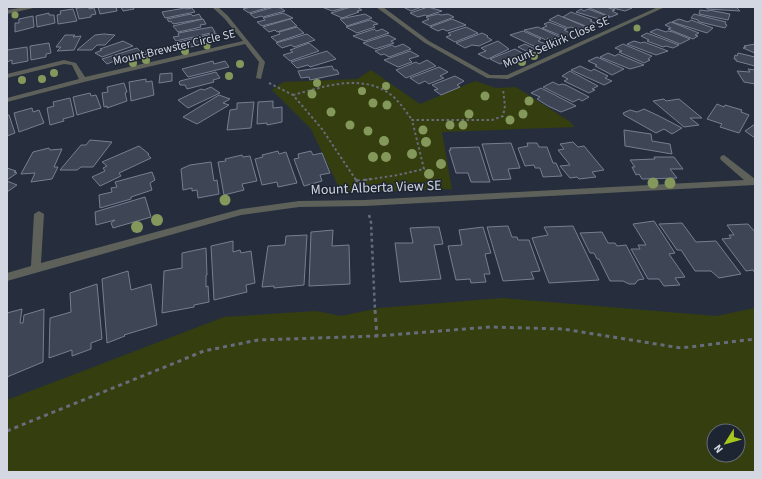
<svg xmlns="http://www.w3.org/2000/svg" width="762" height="479" viewBox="0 0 762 479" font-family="'Source Sans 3',sans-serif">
	<rect width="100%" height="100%" fill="#262e3d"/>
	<g fill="#343e0e" fill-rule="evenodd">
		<path d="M371,70L420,104L475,81L496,88L516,87L569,121L575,127L442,132L452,189L341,192L311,129L272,90L283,82L357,79Z"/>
		<path d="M503,298L716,316L755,308V472H7V400L224,317L316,311L341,316L379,308ZM714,431H738V455H714Z"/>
	</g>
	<g fill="#3e4555" stroke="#767f91">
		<path d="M89,7V9L94,8L96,14L91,15V17L79,19L76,8Z"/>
		<path d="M98,7H116L117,11L100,14Z"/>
		<path d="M121,7H133L134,9L123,11Z"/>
		<path d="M251,7H270L249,13L243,9Z"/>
		<path d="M274,7L281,8L285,11L263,17L261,16L255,18L250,14Z"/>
		<path d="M322,7H348L332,11Z"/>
		<path d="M351,7H357L362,10L357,11L359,12L342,18L331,13Z"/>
		<path d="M403,7H422L411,11Z"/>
		<path d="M428,7L442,11L427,16L425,15L418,17L410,13Z"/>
		<path d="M587,7H606L615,10L612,11L618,14L611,17Z"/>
		<path d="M609,7H628L632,8L625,11Z"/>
		<path d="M706,7H736L740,11L707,9Z"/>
		<path d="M185,8L186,9L192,8L195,12L165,18L162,12Z"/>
		<path d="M73,9L77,21L58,24L57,15L61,14L60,11Z"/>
		<path d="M581,9L584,11L588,9L610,17L602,20L576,12Z"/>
		<path d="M700,10L709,11V10L730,14L728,20L699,14Z"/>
		<path d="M571,12L590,19L592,20L590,21L595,23L588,27L563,17Z"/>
		<path d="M49,13V15H54L55,23L37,27L36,16Z"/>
		<path d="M283,13L293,18L262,26L257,22L265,20L263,18Z"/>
		<path d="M191,14L193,16L199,14L202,19L173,24L171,21L169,22L167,19Z"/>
		<path d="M365,14L372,18L347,26L340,19Z"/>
		<path d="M438,14L441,15L448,14L454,17L430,26L422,22L429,19L426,17Z"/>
		<path d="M694,14L726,22L725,24L727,25L725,28L700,22L698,21V20L691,18Z"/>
		<path d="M558,15L586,27L579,30L571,27L568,28L549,20Z"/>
		<path d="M33,16L34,27L15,32V23H19V19Z"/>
		<path d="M203,19L206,24L200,25L201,27L188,30L178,32L173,26Z"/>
		<path d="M290,19L297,26L277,32L275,30L269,32L263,27Z"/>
		<path d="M452,19L466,25L447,31L443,29L438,31L430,27Z"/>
		<path d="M679,19L688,22L691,20L713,28L707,33L672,22Z"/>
		<path d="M370,20L378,24L373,25L375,27L357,33L346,27Z"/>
		<path d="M549,22L567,29L564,30L572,34L564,37L542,28L547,26L544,24Z"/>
		<path d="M671,22L699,33L695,35L698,36L693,39L668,29L671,28L665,25Z"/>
		<path d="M212,27L215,32L176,41L173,37L179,36L178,33Z"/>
		<path d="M297,27L304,33L277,42L271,37L280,34L279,32Z"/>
		<path d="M466,27L478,33L455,42L446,37L451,35L448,33Z"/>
		<path d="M538,27L562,38L554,41L548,38L546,40L524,30Z"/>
		<path d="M374,29L377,31L382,29L389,33L365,41L353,36Z"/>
		<path d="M657,29L666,32L668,31L673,32L690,39L680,44L650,32Z"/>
		<path d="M523,31L541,39L538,41L546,44L538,48L510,35Z"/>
		<path d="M216,33L220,38L211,40L212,42L199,45L182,49L175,43Z"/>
		<path d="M482,33L488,36L487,37L492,40L479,46L472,45L465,48L456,43Z"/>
		<path d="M647,33L679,45L673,48L666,46L663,47L647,41L649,40L641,36Z"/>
		<path d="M104,34L115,35L105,45H97L92,50H77L95,35Z"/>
		<path d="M307,34L315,40L294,47L291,45L282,48L276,43Z"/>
		<path d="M65,35H75L73,37L81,36L74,50L57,51L61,47H56Z"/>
		<path d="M388,35L396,39L391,41L394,43L375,49L363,43Z"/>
		<path d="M123,41L133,46L102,57L95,53L102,50L100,49Z"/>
		<path d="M498,41L509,49L488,59L478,54L486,51L481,48Z"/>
		<path d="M634,41L641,43L644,42L668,51L656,55L627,44Z"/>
		<path d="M49,43L51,53L46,54V57L31,60L30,46Z"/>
		<path d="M309,43L319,51L290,61L283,55L293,52L290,50Z"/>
		<path d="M403,44L411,49L389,57L384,54L381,55L375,51L392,45L395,47Z"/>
		<path d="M525,44L535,49L528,52L518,47Z"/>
		<path d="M623,44L652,56L648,59L650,60L644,63L621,53L619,52L622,51L615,48Z"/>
		<path d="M755,44V53L743,48L746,47L744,46Z"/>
		<path d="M27,47L28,61L12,64V60L7,62V50Z"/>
		<path d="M137,48L140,51H145L147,54L120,63L117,60L107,64L102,59Z"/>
		<path d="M515,49L524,54L519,56L524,58L513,63L507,61L500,64L490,59Z"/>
		<path d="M327,51L336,59L310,67L308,65L297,68L291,62Z"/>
		<path d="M410,51L419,56L409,59L412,62L398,67L384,60Z"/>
		<path d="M608,53L615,56L618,54L644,65L630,69L600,57Z"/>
		<path d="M738,53L755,57V66L736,61V59H734L735,55L737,56Z"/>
		<path d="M597,57L624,69L612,75L595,66L597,65L588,61Z"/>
		<path d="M427,60L436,66L406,78L396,70L416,62L419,64Z"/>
		<path d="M213,61L214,64L225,61L229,67L188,77L182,69Z"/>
		<path d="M332,66L334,70H337L339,74L310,80L309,77L301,78L298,71Z"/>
		<path d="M580,66L591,71L594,69L608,76L605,78L612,81L604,85L571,70Z"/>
		<path d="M439,67L448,72L440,76L444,78L429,84L425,81L419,84L410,78Z"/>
		<path d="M748,69L755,70V84L744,82L737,71L750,72Z"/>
		<path d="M570,71L598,86L592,89L595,90L589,93L564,81L568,79L562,76Z"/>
		<path d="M216,72L220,78L213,80L214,82L187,89L185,85H180L179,82L180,81Z"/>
		<path d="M172,73V81L159,83L160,74Z"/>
		<path d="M455,76L464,81L457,85L460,87L441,95L434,90L438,89L432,85Z"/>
		<path d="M146,79V82L152,81L154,95L131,101L129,82Z"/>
		<path d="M553,82L559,85L562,84L566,85L589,97L582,101L579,99L573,102L543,87Z"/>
		<path d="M124,83L127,92L125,93L127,101L107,108V106L104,107L102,93L108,92L107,87Z"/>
		<path d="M211,87L220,93L188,108L178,100L201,89L204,90Z"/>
		<path d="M541,88L553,94L576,106L561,112L548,106L537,99L540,97L531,93Z"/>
		<path d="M90,93L91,96L96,95L101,108L77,115L73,97Z"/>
		<path d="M219,95L230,99L223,103L229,105L197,124L183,117Z"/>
		<path d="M70,98L74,116L63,119L64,121L50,125L47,108L54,106L53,102Z"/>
		<path d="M664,99L666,101L679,99L702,118H690L699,125L684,127L653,101Z"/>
		<path d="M273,101V108L282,107V122L267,125V123L257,124L258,102Z"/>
		<path d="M254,102L251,128L227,130L230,110L237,109V103Z"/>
		<path d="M717,104L724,107L725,105L742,110L741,112L749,115L739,133L720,127L722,124L707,119Z"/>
		<path d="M32,108L33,112L39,110L44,123L19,132L14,113Z"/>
		<path d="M644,109L659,116L682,128L672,134L664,129L656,133L624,115L623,113L630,110L637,112Z"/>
		<path d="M7,115H9L15,133L7,136Z"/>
		<path d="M755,124V138L745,131Z"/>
		<path d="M624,130L651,134L652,141L670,144L672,154L625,146Z"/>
		<path d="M90,140L112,142L93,167H81L77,170H60L81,145H86Z"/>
		<path d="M573,142L578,147L584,146L604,170L592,172L596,177L579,179L577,177L570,178L560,166L570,165L558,150L564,149L560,144Z"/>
		<path d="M511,143L520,168L508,169L511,179L493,180L482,144Z"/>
		<path d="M527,143H537L539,147H547L553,163H556L562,176L543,177L540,168H535L534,165L525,166L518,148L528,146Z"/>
		<path d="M139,146L149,154L148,155L151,158L119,173L121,176L100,186L92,177L105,171L103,168L107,166L102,162Z"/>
		<path d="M479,147L490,182H471L468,173H456L449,150H451L450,148Z"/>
		<path d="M49,148L50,150L62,149L54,167H58L52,179L31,182L35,173L21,174L33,152Z"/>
		<path d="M278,151L279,154L286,152L297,183L278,187L277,182L262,185L255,159L263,157L262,155Z"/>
		<path d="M311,151L313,155L322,153L330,173L320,175L322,181L304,186L294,159L299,158L298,154Z"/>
		<path d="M242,155L243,157L250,156L257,181L242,184L244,190L224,195L218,162L226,161L225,159Z"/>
		<path d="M654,157H674L683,169H670L677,178L642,179L639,174L636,175L632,167H635L630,160L655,159Z"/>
		<path d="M211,162L214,181L217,180L219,194L198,198L197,190L192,191V188L183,190L181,169L190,165Z"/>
		<path d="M7,168L16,171L14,172L17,173L7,180Z"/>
		<path d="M152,172L155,180L150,183L152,190L131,197V199L100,208L99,195L112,192L111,188L117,187L115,182Z"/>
		<path d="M7,181L17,185L7,192Z"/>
		<path d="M145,197L151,217L113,228L111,223L115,220L96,225L95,212Z"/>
		<path d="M654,221L675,253L669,254L685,277L675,278L680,285L664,286L659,279H648L631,249H640L638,245H646L633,224Z"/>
		<path d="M682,223L696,242L716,241L741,274L719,278L711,271H695L681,250H677L659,224Z"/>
		<path d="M748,224L755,232V273L753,270L746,271L722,239L731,238L729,235H734L727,225Z"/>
		<path d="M508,226L512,237H517L518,240H529L540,271L531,272L534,279L503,281L487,227Z"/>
		<path d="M573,226L599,280L549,283L532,238L548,235L544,227Z"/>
		<path d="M430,227H439L443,244L434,245L441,279L400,282L395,243H413L410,228Z"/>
		<path d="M483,227L491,253L485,254L490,274H484L486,282L471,283L470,279L456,280L448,246L462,245L459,230Z"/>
		<path d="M333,230L332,246L349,245L350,284L309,286L311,232Z"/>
		<path d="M602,232L608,243H615L617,246L626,245L644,279L638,280L635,284H629L623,281H610L599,259H597L594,253H590L580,233Z"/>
		<path d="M307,235L304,285L274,288V286L262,287L268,246L285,245L286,236Z"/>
		<path d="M233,241V252L240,250L241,253L251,251L255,283L246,285L247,292L214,300L211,246Z"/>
		<path d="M206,248L207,275H206V287L208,286L209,302L194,305V307L162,313L164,271L182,268V253Z"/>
		<path d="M128,271L131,290L151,284L157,325L124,335L125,336L107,343L102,279Z"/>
		<path d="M97,284L102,339L91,343V349L72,356V350L49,358L50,318L71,312L70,293Z"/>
		<path d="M22,309L20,323H23L24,315L44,309L43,362L7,377V313Z"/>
	</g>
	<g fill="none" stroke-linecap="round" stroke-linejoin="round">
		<g stroke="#666c7a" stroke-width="2" stroke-dasharray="2.5 2.5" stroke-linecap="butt">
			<path d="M269,83L293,95L322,129L356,180"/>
			<path d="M293,95C323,87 358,74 387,92C398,99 405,110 412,120"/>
			<path d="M365,180L398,175L424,169L412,120H492L503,116L505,106L503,89"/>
		</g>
		<g stroke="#666c7a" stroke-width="2.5" stroke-dasharray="3 3" stroke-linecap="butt">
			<path d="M356,179L360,190"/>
			<path d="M357,181L371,179"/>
			<path d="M369,215L371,222L375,311"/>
		</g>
		<g stroke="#666c7a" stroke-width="3" stroke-dasharray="4 4" stroke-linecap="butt">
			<path d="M375,310L377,336"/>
			<path d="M7,431L204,351L258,340L377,336L490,327L563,329L681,348L755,339"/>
		</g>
		<g fill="#5e6159" fill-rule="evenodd">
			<path d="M26,7H38L7,14V10Z"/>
			<path d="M212,7H218L228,16L265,62L261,79L256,78L259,62L245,44L84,82L7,102V98L79,79L72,65L64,64L7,78V74L64,60L76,63L85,77L243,41L224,18Z"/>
			<path d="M376,7H383L429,41L490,75H507L658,7H665L508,79L487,78L425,43Z"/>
			<path d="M724,155L755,179V185L365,206L299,207L241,215L7,281V273L31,266L34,214L39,211L44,214L41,263L241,209L299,201L365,200L744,180L721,160L720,158L721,156Z"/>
		</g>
	</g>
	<g fill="#85985c">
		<circle cx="15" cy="15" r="3.5"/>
		<circle cx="637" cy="28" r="3.5"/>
		<circle cx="207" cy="46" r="3.5"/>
		<circle cx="185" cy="51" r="4"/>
		<circle cx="534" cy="56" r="4"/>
		<circle cx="146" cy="60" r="4"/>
		<circle cx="522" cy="62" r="4"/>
		<circle cx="133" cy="63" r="4"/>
		<circle cx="240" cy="64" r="4"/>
		<circle cx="54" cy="73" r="4"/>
		<circle cx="229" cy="76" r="4"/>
		<circle cx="42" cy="79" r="4"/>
		<circle cx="22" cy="80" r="4"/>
		<circle cx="317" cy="83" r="4"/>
		<circle cx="386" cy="86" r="4"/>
		<circle cx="362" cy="91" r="4"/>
		<circle cx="312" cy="94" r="4.5"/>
		<circle cx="485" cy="96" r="4.5"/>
		<circle cx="529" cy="101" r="4.5"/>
		<circle cx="373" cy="103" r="4.5"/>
		<circle cx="387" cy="105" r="4.5"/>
		<circle cx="331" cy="112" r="4.5"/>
		<circle cx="469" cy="114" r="4.5"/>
		<circle cx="523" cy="114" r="4.5"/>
		<circle cx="510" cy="120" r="4.5"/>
		<circle cx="350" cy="125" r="4.5"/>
		<circle cx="450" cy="125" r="4.5"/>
		<circle cx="463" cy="125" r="4.5"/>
		<circle cx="423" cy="130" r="4.5"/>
		<circle cx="368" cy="131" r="4.5"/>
		<circle cx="384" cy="141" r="5"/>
		<circle cx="426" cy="142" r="5"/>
		<circle cx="412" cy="154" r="5"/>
		<circle cx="373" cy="157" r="5"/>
		<circle cx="386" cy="157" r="5"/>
		<circle cx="441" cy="164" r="5"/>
		<circle cx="429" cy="174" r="5"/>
		<circle cx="653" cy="183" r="5.5"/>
		<circle cx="670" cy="183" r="5.5"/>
		<circle cx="225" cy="200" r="5.5"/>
		<circle cx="157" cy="220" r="6"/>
		<circle cx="137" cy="227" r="6"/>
	</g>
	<g text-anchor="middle" stroke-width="3" stroke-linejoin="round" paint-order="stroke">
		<g font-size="12" fill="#d2d7e1" stroke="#1d2432">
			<text transform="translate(556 42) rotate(-23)" y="4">Mount Selkirk Close SE</text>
			<text transform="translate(174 47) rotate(-13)" y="4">Mount Brewster Circle SE</text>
		</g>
		<g font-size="14" fill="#d2d7e1" stroke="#1d2432">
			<text transform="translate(376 187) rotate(-2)" y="5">Mount Alberta View SE</text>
		</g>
	</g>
	<rect width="762" height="479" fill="none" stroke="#d2d7e1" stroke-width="16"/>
	<g transform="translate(726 443) rotate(233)"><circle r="19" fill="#1d2432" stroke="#656c78"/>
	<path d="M0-3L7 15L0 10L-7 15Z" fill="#a8c71d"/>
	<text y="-6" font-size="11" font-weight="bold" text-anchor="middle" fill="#d2d7e1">N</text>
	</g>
</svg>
